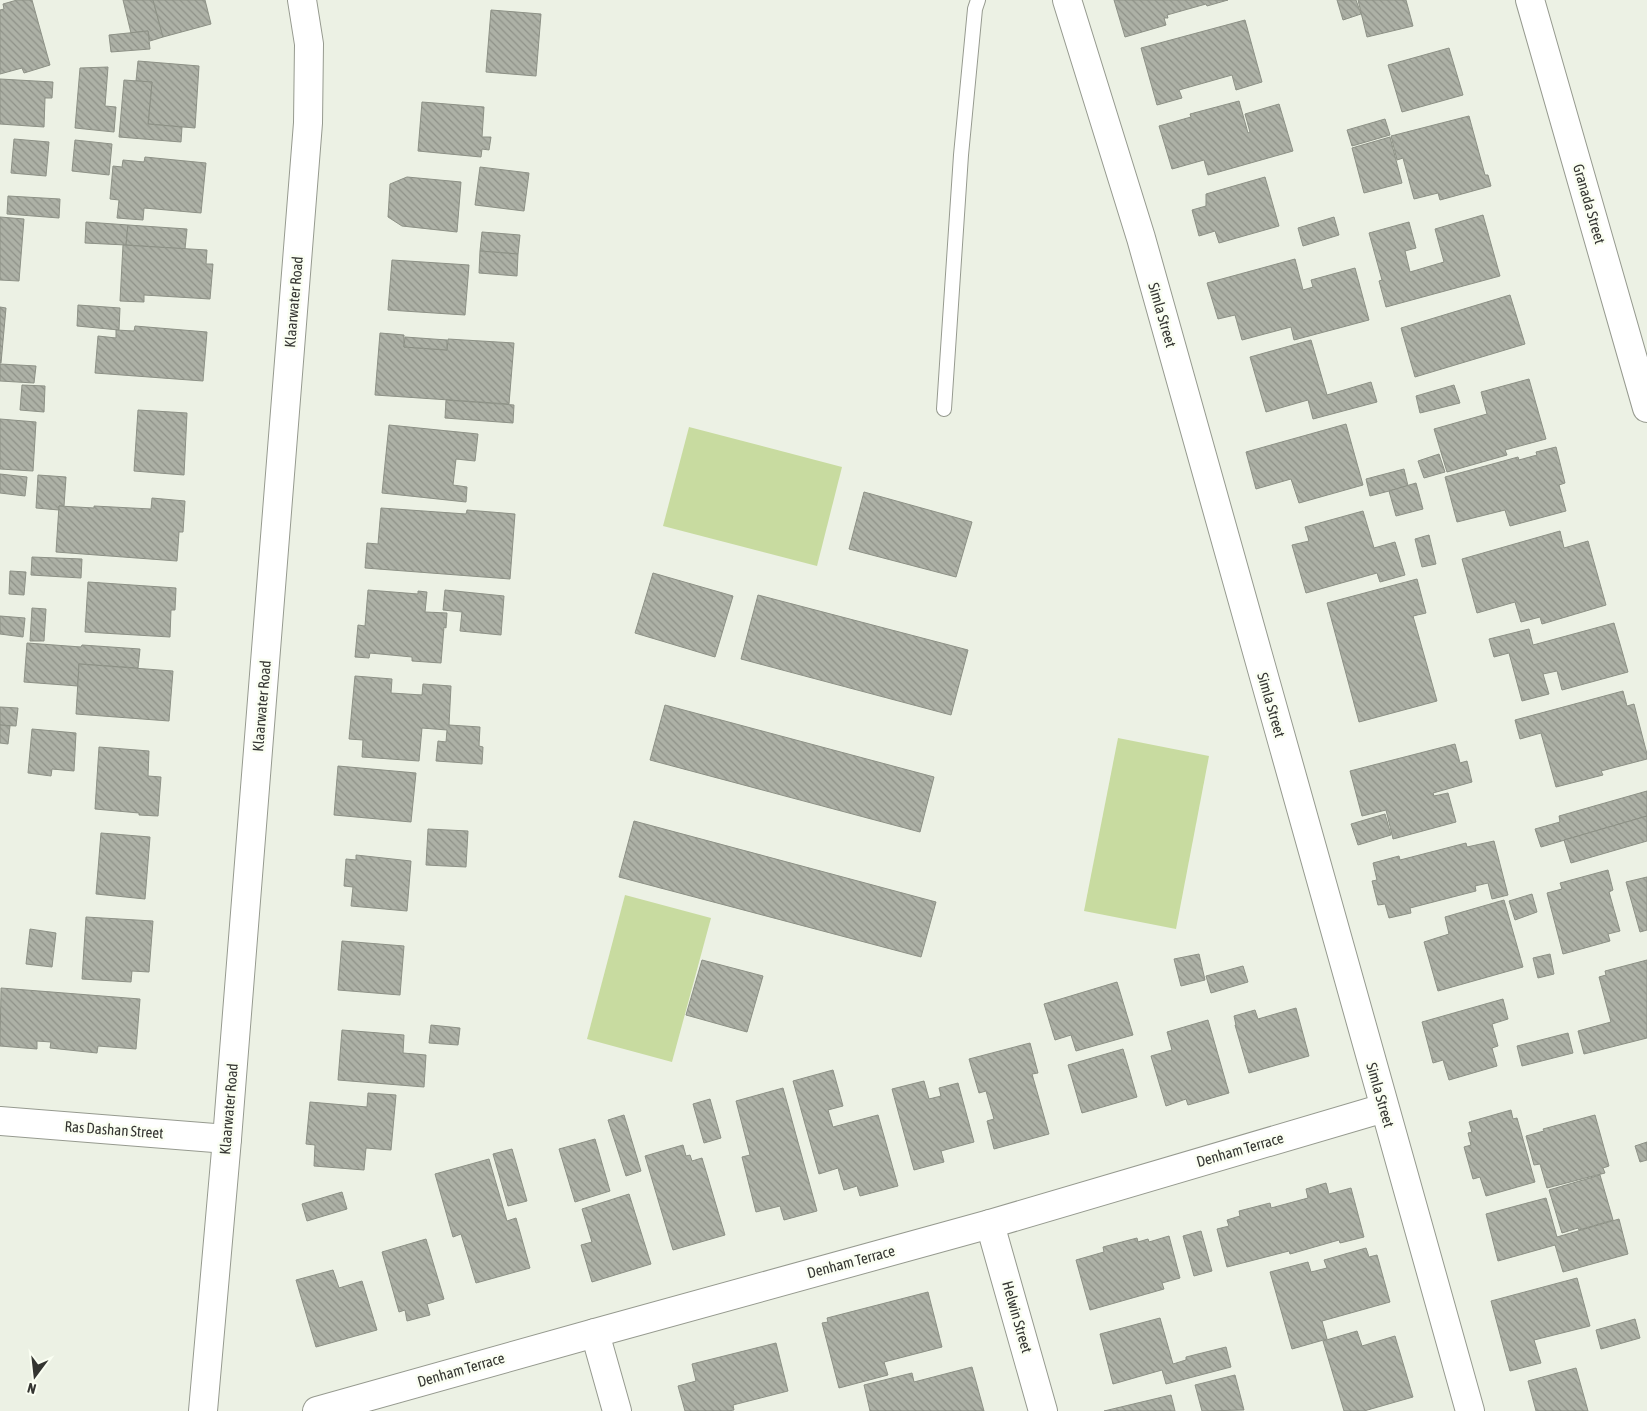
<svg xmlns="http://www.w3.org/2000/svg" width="1647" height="1411" viewBox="0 0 1647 1411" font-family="'Asap Condensed',sans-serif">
	<defs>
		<pattern id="building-back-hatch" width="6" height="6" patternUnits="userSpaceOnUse" patternTransform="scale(1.25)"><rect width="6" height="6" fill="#adb1a6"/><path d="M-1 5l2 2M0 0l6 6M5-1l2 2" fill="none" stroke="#8e9188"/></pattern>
	</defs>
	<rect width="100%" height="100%" fill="#ecf1e4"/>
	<g fill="#c8dba0">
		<path d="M689,427L842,467L817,566L663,526Z"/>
		<path d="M1118,738L1209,756L1176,929L1084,911Z"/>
		<path d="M625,895L711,918L672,1062L587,1039Z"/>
	</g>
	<g fill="url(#building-back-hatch)" stroke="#8d9186">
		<path d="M17,0H32L50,65L24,73L22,68L0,74V10L4,9L3,4Z"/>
		<path d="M123,0H153L163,37L150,41L148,31L131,33Z"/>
		<path d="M153,0H205L211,24L163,37Z"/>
		<path d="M1114,0H1228L1207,6L1206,4L1167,15L1168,18H1164L1166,25L1125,37Z"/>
		<path d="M1337,0H1356L1361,14L1343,20Z"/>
		<path d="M1358,0H1406L1413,26L1367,37Z"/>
		<path d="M491,10L541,14L536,76L486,72Z"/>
		<path d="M1245,20L1262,82L1236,90L1232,75L1179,90L1182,98L1157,105L1141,48Z"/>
		<path d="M148,31L150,49L111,52L109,35Z"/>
		<path d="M1449,48L1463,95L1402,112L1388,65Z"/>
		<path d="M138,61L199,66L195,128L148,124L152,82L136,81Z"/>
		<path d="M108,67L105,106L116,107L114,132L75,128L80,68Z"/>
		<path d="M0,79L53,82L52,98H45L44,127L0,124Z"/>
		<path d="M124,80L152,82L148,124L182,127L181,142L119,137Z"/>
		<path d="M1239,101L1248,133L1250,132L1245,114L1279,104L1293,151L1208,175L1204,160L1172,169L1159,126L1191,117L1190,114Z"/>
		<path d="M422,102L484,107L482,137H491L489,150L482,149L481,157L418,151Z"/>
		<path d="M1469,116L1485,175H1488L1491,186L1440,200L1438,193L1414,199L1403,158L1397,160L1391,136Z"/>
		<path d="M1385,119L1390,135L1352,146L1347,130Z"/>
		<path d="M1390,137L1402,183L1364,193L1352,148Z"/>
		<path d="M14,139L49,142L46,176L11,173Z"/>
		<path d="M75,140L112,144L109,175L72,171Z"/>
		<path d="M145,157L206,163L201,213L144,208L143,220L117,218L119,200L110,199L113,166L122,167L123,160L144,162Z"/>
		<path d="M480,167L529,173L524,211L475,205Z"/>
		<path d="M407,177L461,182L457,232L402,226L388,217L390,184Z"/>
		<path d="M1265,177L1279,226L1219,243L1215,231L1199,236L1192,210L1206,206V194Z"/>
		<path d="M8,196L60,199L59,218L7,214Z"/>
		<path d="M1483,215L1500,276L1386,307L1379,281L1382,280L1369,233L1409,222L1416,248L1405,251L1410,272L1444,262L1435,229Z"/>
		<path d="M0,217L24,219L19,281L0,280Z"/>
		<path d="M1334,217L1339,235L1303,246L1298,228Z"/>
		<path d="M86,222L128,225L126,245L85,243Z"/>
		<path d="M128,225L187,229L185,249L126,245Z"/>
		<path d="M482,232L520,235L518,254L480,251Z"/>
		<path d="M123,245L207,250L206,264H213L210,299L144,295V302L120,301Z"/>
		<path d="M480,251L518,254L517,276L479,273Z"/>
		<path d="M1295,259L1303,290L1313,287L1311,280L1355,268L1369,320L1294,340L1291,327L1242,340L1235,315L1218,319L1207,283Z"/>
		<path d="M392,260L469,265L465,315L388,310Z"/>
		<path d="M1510,295L1525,344L1415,377L1401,328Z"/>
		<path d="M78,305L120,308L119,330L77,326Z"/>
		<path d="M0,307L6,308L1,363H0Z"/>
		<path d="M135,326L207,332L203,381L95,373L98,336L116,338V330L134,331Z"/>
		<path d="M380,333L404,335V347L447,350L448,339L514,343L509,404L375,395Z"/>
		<path d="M405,337L447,340V350L404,347Z"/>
		<path d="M1311,340L1327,395L1371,382L1377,402L1313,419L1308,400L1266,412L1250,357Z"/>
		<path d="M0,364L36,366L34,383L0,381Z"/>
		<path d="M1529,379L1546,439L1505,450L1507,455L1447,472L1434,429L1487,414L1481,392Z"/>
		<path d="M22,385L45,386L44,412L20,410Z"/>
		<path d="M1454,385L1460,403L1420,413L1416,396Z"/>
		<path d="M446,400L514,405L513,423L445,418Z"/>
		<path d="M138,410L187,413L184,475L134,471Z"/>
		<path d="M0,419L36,422L33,471L0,469Z"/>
		<path d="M1346,424L1363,485L1299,503L1291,479L1256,489L1246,452Z"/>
		<path d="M389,425L478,434L475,461L456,459L453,485L467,487L466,502L382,493Z"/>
		<path d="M1556,447L1565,483L1559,485L1566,511L1510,526L1505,510L1457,522L1445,477L1518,457L1519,460L1537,455L1536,452Z"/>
		<path d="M1439,454L1445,472L1424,478L1418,461Z"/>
		<path d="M1404,469L1408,486L1370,496L1366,479Z"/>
		<path d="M0,474L27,477L25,496L0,493Z"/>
		<path d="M38,475L66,477L64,506H59V510L36,508Z"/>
		<path d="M1416,483L1423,509L1396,516L1389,491Z"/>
		<path d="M864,492L972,522L956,577L849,549Z"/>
		<path d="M152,498L185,501L183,532H179L177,561L56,552L59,506L94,508V506L151,509Z"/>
		<path d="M381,508L466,514L467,510L515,514L510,579L365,568L367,543L378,544Z"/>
		<path d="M1363,511L1374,548L1395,542L1405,575L1380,582L1377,573L1306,593L1292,545L1309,541L1305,527Z"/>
		<path d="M1560,531L1564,548L1588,541L1606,605L1542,624L1540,617L1521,622L1515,602L1477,613L1462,559Z"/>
		<path d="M1429,535L1436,564L1422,567L1415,539Z"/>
		<path d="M32,557L82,559L81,578L31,575Z"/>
		<path d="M10,571L26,572L24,595L9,594Z"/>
		<path d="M653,573L733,596L715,657L635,633Z"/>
		<path d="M1417,579L1426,613L1413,616L1437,701L1359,722L1327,603Z"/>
		<path d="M88,582L176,588L175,610H171L170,637L85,632Z"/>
		<path d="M368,590L418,594V591L427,592L425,612L447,613L446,628L444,627L441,663L412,661V657L370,653L369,658L355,657L358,625L365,626Z"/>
		<path d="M445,590L504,596L501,635L460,631L462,612L443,610Z"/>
		<path d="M758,595L968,650L951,715L741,659Z"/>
		<path d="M32,608L46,609L44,641H30Z"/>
		<path d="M0,616L25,618L23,637L0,634Z"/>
		<path d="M1614,623L1628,672L1562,690L1557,671L1543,674L1549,694L1522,701L1509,653L1494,657L1489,639L1529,629L1533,645Z"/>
		<path d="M27,643L81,647L82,645L140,649L138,668L79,664L78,686L24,682Z"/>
		<path d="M79,664L173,671L169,721L76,714Z"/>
		<path d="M355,676L392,679L391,693L422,695L423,684L451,686L449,725L480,727L479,746L483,747L482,764L436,761L438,741L446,742L447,730L422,728L419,761L362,757L363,740L349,739Z"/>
		<path d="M1623,691L1627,706L1634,704L1647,754V759L1601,771L1603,775L1556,787L1541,733L1520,739L1515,720Z"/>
		<path d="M665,705L934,777L920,832L650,760Z"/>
		<path d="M0,707L18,708L16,726L0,725Z"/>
		<path d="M0,725L10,726L8,744L0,743Z"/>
		<path d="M32,729L76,733L74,771L52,769L51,776L28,773Z"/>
		<path d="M1455,744L1460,763L1467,761L1472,782L1433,793L1434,796L1448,793L1456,822L1393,839L1386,810L1362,816L1350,771Z"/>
		<path d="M99,747L149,751L148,776L161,777L158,816L139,815V813L95,809Z"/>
		<path d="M338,766L416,773L411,822L334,815Z"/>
		<path d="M1647,791V816L1541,847L1535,829L1560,822L1559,816Z"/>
		<path d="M1385,814L1391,835L1358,845L1351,824Z"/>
		<path d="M1647,816V841L1571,863L1564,840Z"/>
		<path d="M634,821L936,902L921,957L619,877Z"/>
		<path d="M428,829L468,831L466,867L426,865Z"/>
		<path d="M101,833L150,837L145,899L96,894Z"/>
		<path d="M1494,841L1508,895L1492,899L1488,883L1475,886L1476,891L1410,908L1411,913L1389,918L1385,904L1378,905L1372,881L1377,880L1373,863L1399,856L1400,860L1466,843L1467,847Z"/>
		<path d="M356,855L411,861L407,911L351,906L353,887L344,886L346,859L356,860Z"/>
		<path d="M1608,870L1613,890L1609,892L1620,931L1608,934L1610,941L1563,954L1547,893L1562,889L1560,883Z"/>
		<path d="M1647,877V930L1640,932L1626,882Z"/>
		<path d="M1532,894L1537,912L1515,920L1509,901Z"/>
		<path d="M1504,900L1523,967L1438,991L1424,942L1449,934L1445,917Z"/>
		<path d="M86,917L153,921L149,972L132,971L131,982L82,979Z"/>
		<path d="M30,929L56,933L52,967L26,964Z"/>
		<path d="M342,941L404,946L400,995L338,990Z"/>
		<path d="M1199,954L1205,980L1181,986L1174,959Z"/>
		<path d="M1550,954L1554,974L1538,978L1533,958Z"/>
		<path d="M702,960L763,976L747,1032L686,1015Z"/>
		<path d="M1647,960V1038L1584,1054L1578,1031L1611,1022L1599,977L1606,975L1605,971Z"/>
		<path d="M1243,966L1248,982L1211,993L1206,976Z"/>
		<path d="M1117,982L1133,1035L1076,1051L1071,1035L1055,1040L1044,1004Z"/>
		<path d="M1,988L140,999L136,1049L98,1046L97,1053L50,1048L51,1042L37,1041V1049L0,1046Z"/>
		<path d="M1503,999L1508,1019L1492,1024L1498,1046L1492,1048L1497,1066L1449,1080L1443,1060L1433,1063L1422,1022Z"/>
		<path d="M1296,1008L1309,1056L1249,1073L1235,1025H1236L1234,1016L1255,1010L1258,1019Z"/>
		<path d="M1208,1020L1229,1093L1188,1105L1186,1099L1166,1106L1151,1056L1172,1050L1167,1032Z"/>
		<path d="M431,1025L460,1028L458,1045L429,1043Z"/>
		<path d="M342,1030L404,1035L403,1053L426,1055L424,1087L338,1080Z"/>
		<path d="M1568,1033L1573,1053L1522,1066L1517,1046Z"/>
		<path d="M1030,1043L1038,1073L1032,1074L1049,1134L994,1149L987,1121L994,1119L986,1091L979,1093L969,1059Z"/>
		<path d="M1123,1049L1137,1097L1082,1113L1068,1065Z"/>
		<path d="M833,1070L843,1106L828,1110L833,1127L878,1115L898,1186L860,1196L857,1186L844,1190L838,1168L819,1174L793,1081Z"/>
		<path d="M924,1081L929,1099L941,1096L939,1088L958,1083L974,1142L941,1151L944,1162L914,1170L892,1089Z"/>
		<path d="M783,1088L817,1211L784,1220L780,1206L756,1212L742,1157L750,1155L736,1101Z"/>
		<path d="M368,1093L396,1095L391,1150L366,1148L364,1170L314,1166L315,1145L306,1144L310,1102L367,1107Z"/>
		<path d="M710,1099L721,1138L704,1143L693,1104Z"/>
		<path d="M1511,1110L1513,1119L1517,1118L1535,1182L1486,1196L1480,1177L1473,1179L1464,1147L1471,1145L1468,1133L1472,1132L1469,1122Z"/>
		<path d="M624,1115L641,1171L626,1176L608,1120Z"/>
		<path d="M1595,1115L1609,1166L1603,1168L1605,1173L1547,1188L1540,1164L1534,1165L1526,1136L1544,1131L1543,1129Z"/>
		<path d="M595,1139L610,1191L575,1202L559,1149Z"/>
		<path d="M1647,1142V1160L1640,1162L1635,1146Z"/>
		<path d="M683,1145L686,1156L690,1155L692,1161L702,1158L725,1235L673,1250L645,1156Z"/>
		<path d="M512,1149L527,1201L508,1206L493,1154Z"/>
		<path d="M489,1159L507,1221L516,1218L530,1268L476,1283L461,1234L453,1237L435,1174Z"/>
		<path d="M1600,1175L1613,1220L1579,1230L1578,1228L1562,1233L1549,1190Z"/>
		<path d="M1326,1183L1329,1194L1351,1188L1364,1237L1340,1243L1339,1240L1290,1254L1289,1251L1227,1267L1217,1229L1229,1226L1227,1220L1240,1216L1239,1211L1270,1203L1271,1208L1308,1198L1306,1189Z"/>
		<path d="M342,1192L347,1209L307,1221L302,1204Z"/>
		<path d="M629,1194L651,1264L592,1282L581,1245L592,1242L582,1209Z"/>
		<path d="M1546,1198L1557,1237L1619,1219L1628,1254L1563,1272L1555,1245L1498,1261L1486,1214Z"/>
		<path d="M1201,1231L1212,1271L1194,1276L1183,1236Z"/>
		<path d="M1169,1236L1180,1278L1162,1283L1164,1289L1090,1310L1076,1260L1104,1252L1103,1247L1137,1238L1138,1242L1148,1239L1149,1242Z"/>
		<path d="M426,1239L444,1299L427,1304L430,1315L407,1321L405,1310L399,1312L382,1252Z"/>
		<path d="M1366,1248L1369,1257L1377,1255L1390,1302L1322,1321L1327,1339L1292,1349L1270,1272L1308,1262L1311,1272L1327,1268L1324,1260Z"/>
		<path d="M333,1270L339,1288L362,1281L377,1330L316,1347L296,1280Z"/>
		<path d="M1577,1278L1590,1326L1534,1340L1541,1363L1510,1371L1491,1301Z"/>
		<path d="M928,1292L942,1347L884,1362L888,1375L839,1388L822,1323L828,1322L827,1318Z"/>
		<path d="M1160,1318L1173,1364L1186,1360V1357L1226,1347L1231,1367L1166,1384L1162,1370L1113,1384L1100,1334Z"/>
		<path d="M1635,1319L1640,1338L1601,1349L1596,1330Z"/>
		<path d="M1357,1331L1362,1346L1395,1336L1413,1397L1364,1411H1344L1323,1341Z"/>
		<path d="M776,1343L788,1391L733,1405L734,1410L728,1411H685L678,1386L696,1381L692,1364Z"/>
		<path d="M972,1367L984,1411H870L864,1385L912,1373L914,1382Z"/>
		<path d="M1576,1368L1588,1411H1536L1528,1381Z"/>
		<path d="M1235,1375L1244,1410L1202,1411L1195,1385Z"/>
		<path d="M1171,1395L1175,1411H1104Z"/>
	</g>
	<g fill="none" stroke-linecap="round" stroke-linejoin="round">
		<defs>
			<path id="service" d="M944,409L961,155L975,9L978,0"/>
			<g id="minor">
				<path d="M1067,0L1141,238L1470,1411"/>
				<path d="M1530,0L1647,408"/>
				<path d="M0,1121L227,1139"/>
				<path d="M990,1224L1043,1411"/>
				<path d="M595,1333L617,1411"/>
				<path d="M317,1411L595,1333L990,1224L1384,1108"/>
			</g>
			<path id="tertiary" d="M203,1411L227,1139L308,123L309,44L302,0"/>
		</defs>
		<use href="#service" stroke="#969a8f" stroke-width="16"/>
		<use href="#minor" stroke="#969a8f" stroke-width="30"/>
		<use href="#tertiary" stroke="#969a8f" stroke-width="30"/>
		<use href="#service" stroke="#fff" stroke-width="14"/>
		<use href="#minor" stroke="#fff" stroke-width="28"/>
		<use href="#tertiary" stroke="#fff" stroke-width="28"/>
	</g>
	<g text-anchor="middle" stroke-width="5" stroke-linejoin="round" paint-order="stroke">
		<g font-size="15" fill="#343531" stroke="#fafef2">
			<text transform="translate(1589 204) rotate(74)" y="5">Granada Street</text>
			<text transform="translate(294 302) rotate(-85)" y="5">Klaarwater Road</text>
			<text transform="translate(1162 315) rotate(74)" y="5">Simla Street</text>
			<text transform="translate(1271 705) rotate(74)" y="5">Simla Street</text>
			<text transform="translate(262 706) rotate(-85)" y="5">Klaarwater Road</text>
			<text transform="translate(1380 1095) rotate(74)" y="5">Simla Street</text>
			<text transform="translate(229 1109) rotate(-85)" y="5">Klaarwater Road</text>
			<text transform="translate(114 1130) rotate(4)" y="5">Ras Dashan Street</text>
			<text transform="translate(1240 1150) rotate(-16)" y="5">Denham Terrace</text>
			<text transform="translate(851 1262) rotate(-15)" y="5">Denham Terrace</text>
			<text transform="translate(1017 1317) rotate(74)" y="5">Helwin Street</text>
			<text transform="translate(461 1370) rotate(-16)" y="5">Denham Terrace</text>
		</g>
	</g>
	<g transform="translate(35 1376) rotate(195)" stroke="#fafef2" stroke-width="4" paint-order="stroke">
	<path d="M0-4L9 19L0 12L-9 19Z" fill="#343531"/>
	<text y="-8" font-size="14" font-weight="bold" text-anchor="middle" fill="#343531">N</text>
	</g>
</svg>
